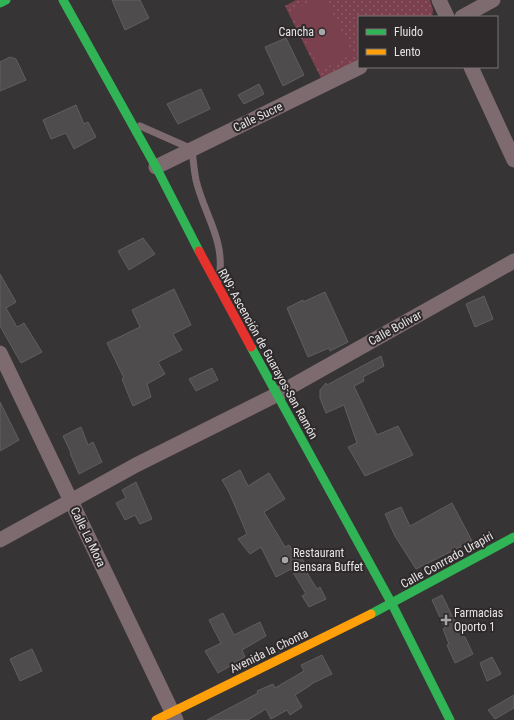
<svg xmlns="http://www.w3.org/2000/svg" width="514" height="720" viewBox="0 0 514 720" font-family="'Roboto Condensed',sans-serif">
	<defs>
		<pattern id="grass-dots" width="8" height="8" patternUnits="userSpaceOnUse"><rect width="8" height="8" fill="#7b404e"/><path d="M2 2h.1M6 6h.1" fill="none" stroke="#8e5b67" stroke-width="1.8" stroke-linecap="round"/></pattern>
	</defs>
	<rect width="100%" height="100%" fill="#373435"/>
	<path fill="url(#grass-dots)" d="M296,0H430L433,10L432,17H359V61L322,80L285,6Z"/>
	<path fill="#7b404e" d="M314,0H326L353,54L320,70L291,11Z"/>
	<g fill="#4e4c4d" stroke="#605e5e">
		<path d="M112,0H140L149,18L125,30Z"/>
		<path d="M286,38L304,75L283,86L265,47Z"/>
		<path d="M10,57L16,59L26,80L0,91V62Z"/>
		<path d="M259,84L264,94L244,104L238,95Z"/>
		<path d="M201,89L210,109L178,124L167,104Z"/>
		<path d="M76,105L84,124L88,122L96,137L74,149L66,133L51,139L43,120Z"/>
		<path d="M143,238L155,254L129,270L118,251Z"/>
		<path d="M0,274L16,302L6,308L17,327L24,323L42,352L21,363L0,326Z"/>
		<path d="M174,289L191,325L173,334L182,350L158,362L165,374L147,384L151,397L133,406L122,379L124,378L107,343L140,327L132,310Z"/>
		<path d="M325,292L348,342L330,351L329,348L308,357L287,308L303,300V302Z"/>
		<path d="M484,296L493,319L475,327L466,304Z"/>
		<path d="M381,356L384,366L363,377L364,381L354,386L377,435L398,426L413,455L365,476L348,447L357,443L344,405L326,413L320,398V390L326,383L327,385Z"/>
		<path d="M212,368L218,380L196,391L189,379Z"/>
		<path d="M0,402L19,440L0,451Z"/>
		<path d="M81,427L88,445L93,442L102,462L79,474L70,453H71L63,436Z"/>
		<path d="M240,470L248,486L269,473L285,499L264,512L285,547L289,545L294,552L297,550L304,562L301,563L317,589L320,587L326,599L309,607L302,596L306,594L291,569L276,577L261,547L250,554L238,539L247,534L229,492L222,480Z"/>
		<path d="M136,482L152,519L140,524L135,515L125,520L116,503L126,498L122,490Z"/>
		<path d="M452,503L472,541L416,569L395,536L385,514L401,507L410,526Z"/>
		<path d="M442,595L456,624L457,623L464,637H465L473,654L455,663L447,645L449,644L443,629L445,628L432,600Z"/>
		<path d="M223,613L234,635L260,622L266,636L242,650L245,657L232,664V665L218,673L205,651L221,643L209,620Z"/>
		<path d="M32,649L42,671L20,681L10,659Z"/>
		<path d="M322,655L332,674L311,684V685L295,695L302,707L290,715L287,710L271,719L266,709L248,720H207L258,693L257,691L273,684L275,688L304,671L301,665Z"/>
		<path d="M492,657L501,674L487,681L480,663Z"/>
		<path d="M514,695V708L495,719L488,710Z"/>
	</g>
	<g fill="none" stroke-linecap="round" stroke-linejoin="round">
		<path stroke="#7d6b70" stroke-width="7" d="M140,126L192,149C193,159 194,170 196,180C204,215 226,240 219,279"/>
		<g stroke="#7d6b70" stroke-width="15">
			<path d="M439,0L447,17"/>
			<path d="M462,17L493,0"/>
			<path d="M471,67L514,160"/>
			<path d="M156,167L360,67"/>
			<path d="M0,353L176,720"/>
			<path d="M0,540L136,465L276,395L514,261"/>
		</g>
		<g stroke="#30b455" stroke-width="9">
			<path d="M63,0L156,167L199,251"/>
			<path d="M0,3L6,0"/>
			<path d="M251,347L392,604L450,720"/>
			<path d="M371,614L514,537"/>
		</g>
		<path stroke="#ff9f0a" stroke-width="9" d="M156,720L371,614"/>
		<path stroke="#e5322d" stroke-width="9" d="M199,251L251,347"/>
	</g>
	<g fill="#a9a6a7" stroke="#2e292a" stroke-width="1.5">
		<circle cx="322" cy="32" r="4"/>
		<circle cx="285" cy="560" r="4"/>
		<path d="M444 614h4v4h4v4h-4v4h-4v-4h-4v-4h4z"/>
	</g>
	<g text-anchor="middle" stroke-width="4" stroke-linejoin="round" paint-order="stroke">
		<g font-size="12" fill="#e7e4e5" stroke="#2e292a" text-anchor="start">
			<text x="314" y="36" text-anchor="end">Cancha</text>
			<text x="293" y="557">Restaurant<tspan x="293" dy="14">Bensara Buffet</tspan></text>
			<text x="454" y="617">Farmacias<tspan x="454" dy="14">Oporto 1</tspan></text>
		</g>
		<g font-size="12" fill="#e7e4e5" stroke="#2e292a">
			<text transform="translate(258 117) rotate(-26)" y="4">Calle Sucre</text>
			<text transform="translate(395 328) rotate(-29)" y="4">Calle Bolivar</text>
			<text transform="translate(268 354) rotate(61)" y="4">RN9: Ascención de Guarayos-San Ramón</text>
			<text transform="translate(88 537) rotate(64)" y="4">Calle La Mora</text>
			<text transform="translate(447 560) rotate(-29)" y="4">Calle Conrrado Urapiri</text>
			<text transform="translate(269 651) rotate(-26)" y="4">Avenida la Chonta</text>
		</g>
	</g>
	<rect x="358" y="16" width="140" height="52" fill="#2e292a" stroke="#787475"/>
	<rect x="366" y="29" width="20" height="6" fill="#30b455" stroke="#787475"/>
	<text x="394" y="36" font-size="12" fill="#e7e4e5">Fluido</text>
	<rect x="366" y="49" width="20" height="6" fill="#ff9f0a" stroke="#787475"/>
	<text x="394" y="56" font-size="12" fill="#e7e4e5">Lento</text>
</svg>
